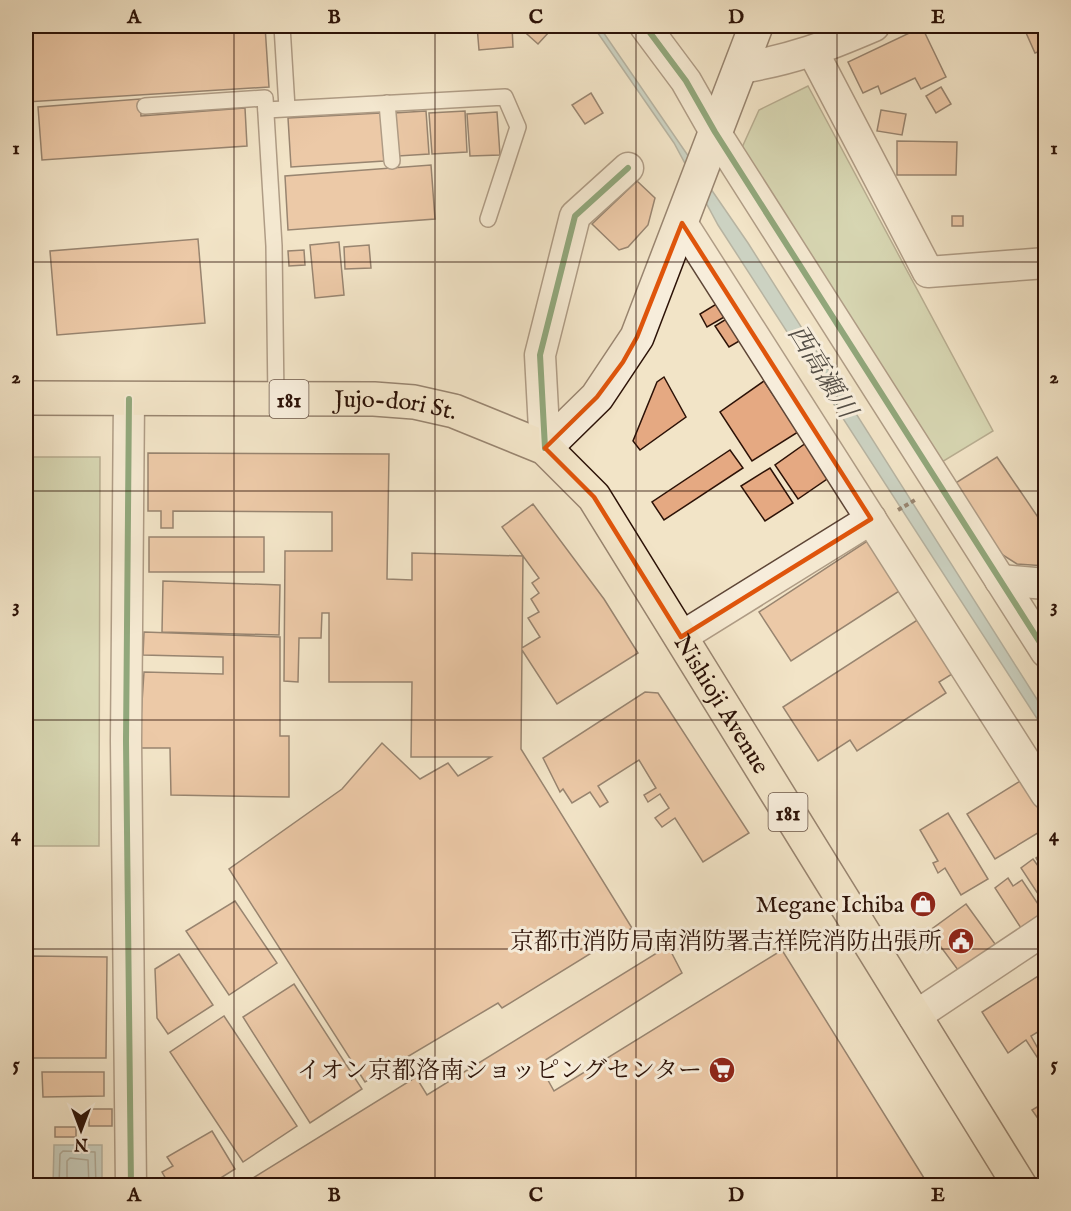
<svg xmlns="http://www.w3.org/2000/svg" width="1071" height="1211" viewBox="0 0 1071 1211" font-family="'IM FELL English','Noto Serif JP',serif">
	<rect width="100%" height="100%" fill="#f2e4c7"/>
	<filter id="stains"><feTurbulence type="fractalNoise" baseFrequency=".00333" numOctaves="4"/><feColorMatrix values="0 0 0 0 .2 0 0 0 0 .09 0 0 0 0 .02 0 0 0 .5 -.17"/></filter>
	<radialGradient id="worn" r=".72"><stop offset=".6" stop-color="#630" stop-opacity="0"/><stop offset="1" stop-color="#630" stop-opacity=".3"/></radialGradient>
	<g fill="#b7c599" stroke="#726c50" stroke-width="1.5">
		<path d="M808,86L993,431L937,465L740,152L759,110Z"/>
		<path d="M26,457H100L99,846H26Z"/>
	</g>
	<g fill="#9dbdbc" stroke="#707974" stroke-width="1.5">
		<path d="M593,26H599L748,243L1045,712V731L718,225L674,143Z"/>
		<path d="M54,1145H102V1185H53Z"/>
	</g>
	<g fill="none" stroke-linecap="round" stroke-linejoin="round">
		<g stroke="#646862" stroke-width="1.5">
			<path d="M59,1186L60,1154L63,1151L95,1152L96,1186"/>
			<path d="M67,1186V1161L70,1158L88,1160L89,1186"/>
		</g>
	</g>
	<g fill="#e5a982" stroke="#2c1207" stroke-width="1.5">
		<path d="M26,26H265L269,87L26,102Z"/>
		<path d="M477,26H512L513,47L479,50Z"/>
		<path d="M518,26H542L549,32L538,44Z"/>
		<path d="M1023,26H1046V49L1035,53Z"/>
		<path d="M922,27L946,77L921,89L915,78L881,94L878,86L863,93L848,62Z"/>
		<path d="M941,87L951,104L936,113L926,96Z"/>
		<path d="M591,93L603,113L585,124L572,105Z"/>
		<path d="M140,99L141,116L245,108L247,146L42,160L38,107Z"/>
		<path d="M26,105L29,138L26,139Z"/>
		<path d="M881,110L906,114L902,135L877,131Z"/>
		<path d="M426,111L429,154L398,156L394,113Z"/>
		<path d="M465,111L467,152L432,154L429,113Z"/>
		<path d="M497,112L500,155L470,156L467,114Z"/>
		<path d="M381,113L384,161L291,167L288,118Z"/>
		<path d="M897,141L957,142L956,175H897Z"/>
		<path d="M431,165L435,219L288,230L285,176Z"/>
		<path d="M637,181L655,198L648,225L628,247L619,250L592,224Z"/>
		<rect x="952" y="216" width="11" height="10"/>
		<path d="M198,239L205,323L57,335L50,251Z"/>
		<path d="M339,242L344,295L315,298L310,245Z"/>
		<path d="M369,245L371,268L345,269L344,247Z"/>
		<path d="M304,250L305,265L289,266L288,251Z"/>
		<path d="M718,303L726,316L707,327L700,314Z"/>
		<path d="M728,318L741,340L729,347L715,326Z"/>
		<path d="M664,377L686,417L640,450L633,441L657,382Z"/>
		<path d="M764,381L798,432L752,461L720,412Z"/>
		<path d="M806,443L830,477L798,499L775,465Z"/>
		<path d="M730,450L743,468L664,520L652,502Z"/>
		<path d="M148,453L389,454L387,579L412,580V553L523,556L522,648L540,637L528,618L539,612L531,599L539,593L532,583L539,578L502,527L533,504L604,599L638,653L557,704L522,650L521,749L632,928L502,1008L498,1003L365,1082L229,869L342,789L382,743L420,779L448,763L458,776L491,757H411L412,682H329V613H322L321,638H299L298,682L284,681L285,551H332V512L173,511V528H161V511H148Z"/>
		<path d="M997,457L1046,529V566L1017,564L998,552L954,484Z"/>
		<path d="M770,468L793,503L765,521L741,486Z"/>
		<path d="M875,536L907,586L791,661L759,612Z"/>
		<rect x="149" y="537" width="115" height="35"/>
		<path d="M163,581L280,585L279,635L162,632Z"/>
		<path d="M922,617L957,671L939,682L946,693L857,751L850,740L818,761L783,707Z"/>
		<path d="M144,632L280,637V736H289V797L171,795L170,748H139L144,672L223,674V657L143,655Z"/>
		<path d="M645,692L658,693L749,833L703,862L675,818L662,827L655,818L669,808L660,794L648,802L644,795L656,788L639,760L598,786L608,802L600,807L590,792L572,803L563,789L560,792L543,758Z"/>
		<path d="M1025,778L1046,816V828L995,859L967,814Z"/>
		<path d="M948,813L988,879L961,895L945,868L938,873L933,863L938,861L920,830Z"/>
		<path d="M1046,851V874L1036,858Z"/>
		<path d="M1033,859L1046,877V898L1042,900L1021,868Z"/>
		<path d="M1008,878L1013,886L1022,880L1044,913L1021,928L995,888Z"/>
		<path d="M235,901L277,963L229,995L186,931Z"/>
		<path d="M966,904L998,948L961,974L929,931Z"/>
		<path d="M668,946L682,973L539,1064L554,1091L782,950L929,1186H240L416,1077L427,1095Z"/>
		<path d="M179,954L213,1005L168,1034L157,1018L155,969Z"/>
		<path d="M32,956L107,957L106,1058H31Z"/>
		<path d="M1046,971V1027L1031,1036L1041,1054L1037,1057L1026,1040L1008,1053L982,1012Z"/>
		<path d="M294,984L362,1089L310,1123L243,1017Z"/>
		<path d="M224,1016L297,1126L243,1162L170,1052Z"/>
		<path d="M42,1072H104V1096L43,1097Z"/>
		<path d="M1037,1107L1046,1120V1130L1032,1110Z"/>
		<rect x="89" y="1109" width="23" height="17"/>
		<rect x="55" y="1127" width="21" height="10"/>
		<path d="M212,1131L235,1169L208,1186H170L162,1172L173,1166L167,1157Z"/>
	</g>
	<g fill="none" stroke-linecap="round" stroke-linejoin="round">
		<defs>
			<g id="lane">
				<path d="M282,26L287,108"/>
				<path d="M387,103L392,161"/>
				<path d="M145,106L265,98L274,246L276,399"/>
				<path d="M266,110L505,97L518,127L488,219"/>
			</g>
			<g id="street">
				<path d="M645,26L686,81L715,132L1046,652"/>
				<path d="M813,52L928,272L1046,263"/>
				<path d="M741,68C794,59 825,47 874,26"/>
				<path d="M682,223L1046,794"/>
				<path d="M129,399L126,741L131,1186"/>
				<path d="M545,448L540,355L575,216L628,168"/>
				<path d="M1000,580L1046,584"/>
				<path d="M681,637L871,519"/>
				<path d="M914,1017L1046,929"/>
			</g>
			<path id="secondary" d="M545,448L597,397L637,337L756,26"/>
			<g id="primary">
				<path id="s1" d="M26,398L374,399L414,402L454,411L545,448L594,497L1020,1186"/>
			</g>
		</defs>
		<use href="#lane" stroke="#5e4637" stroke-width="18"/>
		<use href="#street" stroke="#5e4637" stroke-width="33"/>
		<use href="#secondary" stroke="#2c1207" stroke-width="36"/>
		<use href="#primary" stroke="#2c1207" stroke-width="36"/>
		<path stroke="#2c1207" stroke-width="4" stroke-dasharray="4.5 3" stroke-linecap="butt" d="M898,510L915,500"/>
		<use href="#lane" stroke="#f7eddb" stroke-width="15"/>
		<use href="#street" stroke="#f7eddb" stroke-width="30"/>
		<use href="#secondary" stroke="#f7eddb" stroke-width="33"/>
		<use href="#primary" stroke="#f2e4c7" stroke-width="33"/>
		<defs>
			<g id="cycleway">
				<path d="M645,26L686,81L715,132L1046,652"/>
				<path d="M129,399L126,741L131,1186"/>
				<path d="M545,448L540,355L575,216L628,168"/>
			</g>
		</defs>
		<use href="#cycleway" stroke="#f7eddb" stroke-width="10"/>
		<use href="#cycleway" stroke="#1b5e20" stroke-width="6"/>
	</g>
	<path d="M0 0H1071V1211H0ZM682,223L871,519L681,637L594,497L545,448L597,397L623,362L637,337Z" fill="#f2e4c7" fill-opacity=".55" fill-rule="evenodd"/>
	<path fill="none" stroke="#df550c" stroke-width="4.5" stroke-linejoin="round" d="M682,223L871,519L681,637L594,497L545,448L597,397L623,362L637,337Z"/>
	<path fill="none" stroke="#2c1207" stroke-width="1.5" stroke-opacity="0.55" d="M234,26V1186M435,26V1186M636,26V1186M837,26V1186M26,262H1046M26,491H1046M26,720H1046M26,949H1046"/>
	<defs>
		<symbol id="shop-disc" viewBox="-11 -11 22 22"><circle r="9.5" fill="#8f2418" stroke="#f7eddb"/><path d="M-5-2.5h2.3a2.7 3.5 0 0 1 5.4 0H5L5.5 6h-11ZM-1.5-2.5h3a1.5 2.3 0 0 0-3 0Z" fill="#fff"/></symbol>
		<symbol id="civic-disc" viewBox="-11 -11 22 22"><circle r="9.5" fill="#8f2418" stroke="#f7eddb"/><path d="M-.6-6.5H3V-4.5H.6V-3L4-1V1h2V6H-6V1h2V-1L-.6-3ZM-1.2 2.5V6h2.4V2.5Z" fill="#fff"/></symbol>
		<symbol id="supermarket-disc" viewBox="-11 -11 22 22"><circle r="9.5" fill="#8f2418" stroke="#f7eddb"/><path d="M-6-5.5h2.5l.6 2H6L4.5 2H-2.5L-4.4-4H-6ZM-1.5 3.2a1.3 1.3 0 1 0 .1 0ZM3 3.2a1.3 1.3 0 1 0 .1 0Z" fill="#fff"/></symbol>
	</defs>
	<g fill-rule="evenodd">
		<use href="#shop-disc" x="908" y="889" width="30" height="30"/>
		<use href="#civic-disc" x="946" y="926" width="30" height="30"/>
		<use href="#supermarket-disc" x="707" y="1055" width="30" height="30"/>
	</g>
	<g text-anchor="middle" stroke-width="6" stroke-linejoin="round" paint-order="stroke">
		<g fill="#f7eddb" stroke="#695447" stroke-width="1.5">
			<rect x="269.5" y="380" width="39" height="38" rx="4.5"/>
			<rect x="768.5" y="793" width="39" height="38" rx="4.5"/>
		</g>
		<g font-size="22" font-weight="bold" fill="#2c1207">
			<text x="289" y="407">181</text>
			<text x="788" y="820">181</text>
		</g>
		<g font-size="24" fill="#2c1207" stroke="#f7eddb">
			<text dy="8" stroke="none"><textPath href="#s1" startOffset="370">Jujo-dori St.</textPath></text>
			<text dy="8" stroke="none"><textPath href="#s1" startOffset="840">Nishioji Avenue</textPath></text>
		</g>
		<g font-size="24" fill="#2c1207" stroke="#f7eddb" text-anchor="end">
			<text x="904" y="912">Megane Ichiba</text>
			<text x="942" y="949">京都市消防局南消防署吉祥院消防出張所</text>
			<text x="702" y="1078">イオン京都洛南ショッピングセンター</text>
		</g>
		<g font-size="26" font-style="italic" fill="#544e46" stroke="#f7eddb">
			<text transform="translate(823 371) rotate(58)" y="9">西高瀬川</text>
		</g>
	</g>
	<rect width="1071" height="1211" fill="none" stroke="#f2e4c7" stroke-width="66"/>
	<g transform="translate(81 1130) rotate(180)" stroke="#f7eddb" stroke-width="4.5" paint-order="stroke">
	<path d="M0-4.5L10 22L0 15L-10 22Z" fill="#2c1207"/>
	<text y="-9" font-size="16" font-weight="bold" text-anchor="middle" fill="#2c1207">N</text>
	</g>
	<rect x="33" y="33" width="1005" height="1145" fill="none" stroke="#2c1207" stroke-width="2"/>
	<g font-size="20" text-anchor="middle" font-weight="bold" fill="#2c1207">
		<text x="134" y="23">A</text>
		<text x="334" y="23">B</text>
		<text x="536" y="23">C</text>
		<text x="736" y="23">D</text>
		<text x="938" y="23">E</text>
		<text x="16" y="154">1</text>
		<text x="1054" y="154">1</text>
		<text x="16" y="383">2</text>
		<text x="1054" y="383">2</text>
		<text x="16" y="612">3</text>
		<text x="1054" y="612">3</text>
		<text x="16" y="841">4</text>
		<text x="1054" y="841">4</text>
		<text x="16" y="1070">5</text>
		<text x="1054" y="1070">5</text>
		<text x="134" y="1201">A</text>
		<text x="334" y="1201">B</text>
		<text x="536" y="1201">C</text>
		<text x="736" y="1201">D</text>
		<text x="938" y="1201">E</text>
	</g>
	<rect width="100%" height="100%" filter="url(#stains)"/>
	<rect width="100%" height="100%" fill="url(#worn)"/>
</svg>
